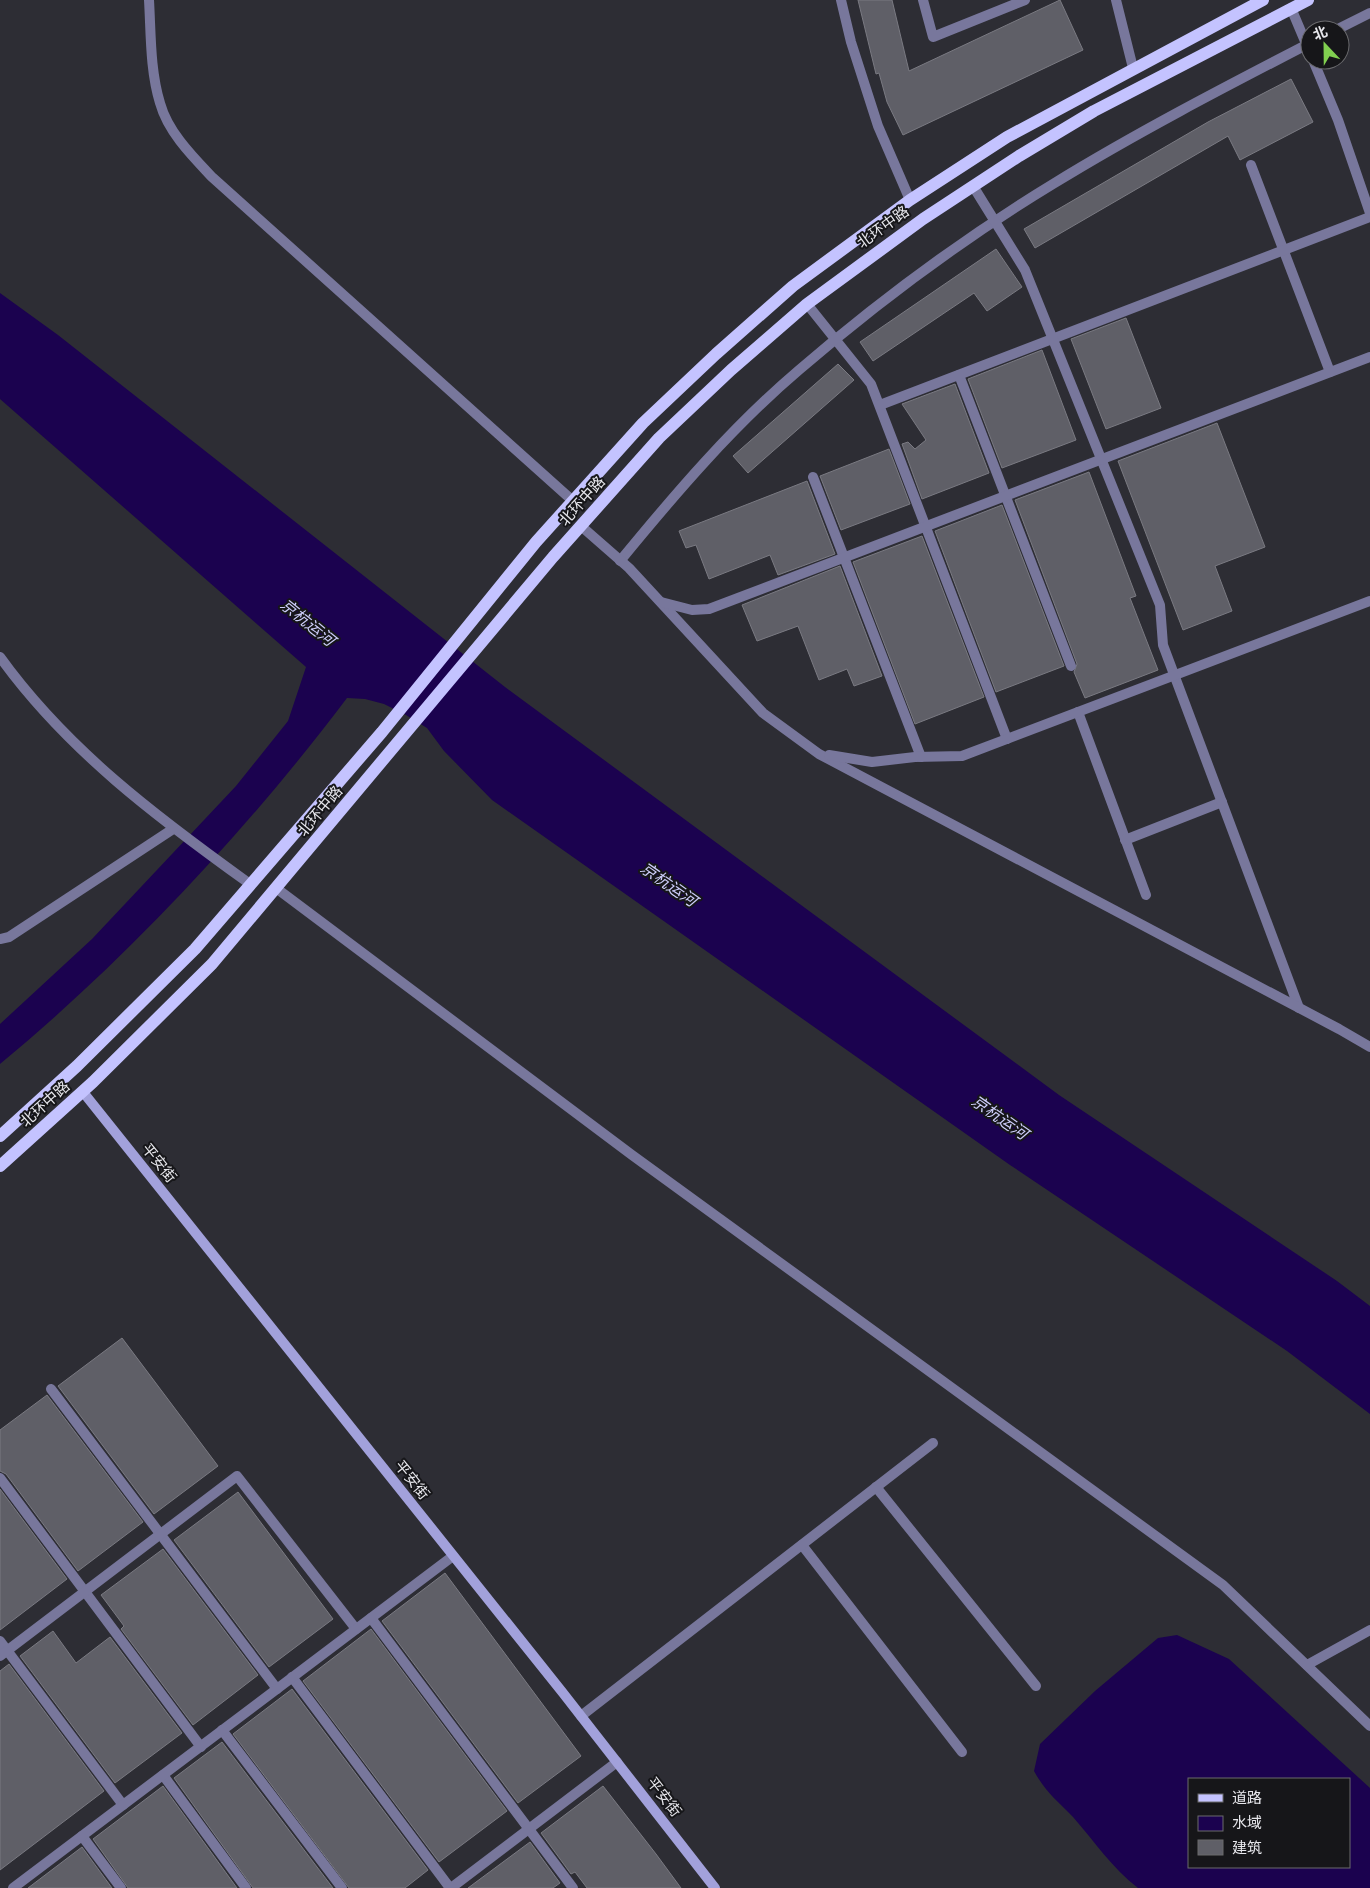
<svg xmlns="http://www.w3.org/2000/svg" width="1370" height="1888" viewBox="0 0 1370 1888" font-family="Cabin,'Noto Sans SC',sans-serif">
	<rect width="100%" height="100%" fill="#2d2d34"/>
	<g fill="#1b024f" fill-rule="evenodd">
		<path d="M0,293L58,335L505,687L1059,1095L1337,1281L1370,1306V1414L1287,1351L1010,1165L492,800L444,751L427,728L406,715L384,704L365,699L347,698C249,828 126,960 0,1064V1024L92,939L236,786L288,721L306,667L0,399Z"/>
		<path d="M1177,1635L1229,1659L1370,1788V1888H1138C1112,1868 1095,1842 1073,1817C1057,1800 1046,1793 1034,1771L1040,1744L1095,1691L1158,1638ZM1349,1779V1867H1189V1779Z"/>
	</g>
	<g fill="#5f5f67" stroke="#7a7a82">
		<path d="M858,0H892L909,71L1060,0L1083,50L903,135L887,102L879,73L876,74Z"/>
		<path d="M1291,79L1313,122L1240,160L1228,136L1035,248L1024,229L1208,122Z"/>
		<path d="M996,249L1022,287L987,311L974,293L873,361L860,342Z"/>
		<path d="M1126,318L1161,408L1106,429L1071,339Z"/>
		<path d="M1042,350L1076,440L1002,468L968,379Z"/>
		<path d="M838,364L854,380L748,473L733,456Z"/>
		<path d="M955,384L989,473L922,499L902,444L908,442L915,449L926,440L902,404Z"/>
		<path d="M1217,423L1265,547L1215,566L1232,611L1183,630L1118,461Z"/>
		<path d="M889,449L910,504L841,530L820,476Z"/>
		<path d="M1089,472L1136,596L1130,598L1158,670L1085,698L1074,672L1077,664L1015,500Z"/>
		<path d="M807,481L835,554L778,575L770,555L709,579L696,545L686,548L679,531Z"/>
		<path d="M1002,505L1064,666L996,692L935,531Z"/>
		<path d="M922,536L984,697L915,724L853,562Z"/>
		<path d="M840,566L882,676L854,686L847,669L819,680L798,626L757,641L742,605Z"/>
		<path d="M122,1338L218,1466L154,1514L58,1386Z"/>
		<path d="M47,1395L143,1522L78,1571L6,1474L0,1471V1430Z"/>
		<path d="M0,1489L67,1579L0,1630Z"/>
		<path d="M238,1492L333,1619L269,1667L174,1540Z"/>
		<path d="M163,1549L258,1675L193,1725L121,1629L124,1626L101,1595Z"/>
		<path d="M445,1573L581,1756L518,1803L382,1621Z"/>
		<path d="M371,1629L507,1811L439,1862L303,1681Z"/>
		<path d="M53,1631L76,1663L110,1637L182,1733L115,1783L20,1656Z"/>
		<path d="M9,1664L104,1791L0,1870V1671Z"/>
		<path d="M292,1689L428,1870L405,1888H349L233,1734Z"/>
		<path d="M222,1742L333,1888H253L174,1778Z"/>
		<path d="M163,1786L237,1888H128L93,1839Z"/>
		<path d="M603,1786L656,1854L681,1888H587L575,1872L571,1874L541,1833Z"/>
		<path d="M530,1842L560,1883L553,1888H468Z"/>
		<path d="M82,1847L112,1888H28Z"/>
	</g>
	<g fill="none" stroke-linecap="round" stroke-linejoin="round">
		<g stroke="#78779c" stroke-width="10">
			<path d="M923,0L933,37L1025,0"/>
			<path d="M1116,0L1133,68"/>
			<path d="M1336,30L1370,13"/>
			<path d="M1251,165L1330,372"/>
			<path d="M807,304L871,384L1007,739"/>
			<path d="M959,375L1071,666"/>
			<path d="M880,405L1370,217"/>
			<path d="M813,477L921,757"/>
			<path d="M620,561C675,494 733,426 799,370C878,302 964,238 1053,184C1136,133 1223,88 1310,43"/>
			<path d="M1078,712L1146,895"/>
			<path d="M1125,840L1222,802"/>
			<path d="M51,1389L277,1689"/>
			<path d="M0,1478L201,1747"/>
			<path d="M371,1618L573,1888"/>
			<path d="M0,1641L123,1805"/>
			<path d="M292,1677L450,1888"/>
			<path d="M222,1730L342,1888"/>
			<path d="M163,1775L246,1888"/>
			<path d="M82,1836L121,1888"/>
			<path d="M451,1888L617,1762"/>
		</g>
		<g stroke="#78779c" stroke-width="10">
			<path d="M149,0C151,34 150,70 160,103C168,132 192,156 212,177L573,501"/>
			<path d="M841,0L851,42L878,126L910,200"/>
			<path d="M1291,8L1310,53"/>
			<path d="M1313,60L1338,120L1370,213"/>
			<path d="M973,186L1025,270L1160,605L1163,645L1299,1008"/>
			<path d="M581,526L629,568L763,713L819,754L1339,1029L1370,1047"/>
			<path d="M661,602L692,610L709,609L1370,357"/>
			<path d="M0,657C67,750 158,818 250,884"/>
			<path d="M829,755L872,762L915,757L962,756L1370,601"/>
			<path d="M276,888L632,1155L1223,1585L1370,1726"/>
			<path d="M0,939L9,937L173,829"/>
			<path d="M876,1487L1036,1686"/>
			<path d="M802,1545L962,1752"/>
			<path d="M0,1656L237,1476L356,1629"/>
			<path d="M1307,1665L1370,1630"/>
			<path d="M581,1716L933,1443"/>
			<path d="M13,1888L453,1556"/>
		</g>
		<path stroke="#a2a1db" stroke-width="10" d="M83,1092L563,1693L715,1888"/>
		<g stroke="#c4c3ff" stroke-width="12">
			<path d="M0,1136L77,1066L195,949L382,732L536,542L643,423L716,354L793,286L910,200L1007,137L1263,0"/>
			<path d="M0,1166L93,1082L212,964L553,557L659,438L731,370L807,304L923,219L1019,156L1094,111L1308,0"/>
		</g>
	</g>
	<g text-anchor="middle" stroke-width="4" stroke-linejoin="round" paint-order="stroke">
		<g font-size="15" fill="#e7e7ec" stroke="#161619">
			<text transform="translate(883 227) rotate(-36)" y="5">北环中路</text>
			<text transform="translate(582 501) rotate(-48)" y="5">北环中路</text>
			<text transform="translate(320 811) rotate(-50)" y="5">北环中路</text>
			<text transform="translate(45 1104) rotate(-42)" y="5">北环中路</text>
			<text transform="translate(159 1163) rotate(51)" y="5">平安街</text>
			<text transform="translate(412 1480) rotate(51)" y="5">平安街</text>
			<text transform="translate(664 1797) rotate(52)" y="5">平安街</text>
		</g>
		<g font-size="16" font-style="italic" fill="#cecefb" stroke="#161619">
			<text transform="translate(308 622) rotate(39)" y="6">京杭运河</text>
			<text transform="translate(669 884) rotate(35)" y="6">京杭运河</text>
			<text transform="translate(1000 1117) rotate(35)" y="6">京杭运河</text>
		</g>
	</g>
	<rect x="1188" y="1778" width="162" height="90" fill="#161619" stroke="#6a6a6d"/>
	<rect x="1198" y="1794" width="25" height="8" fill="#c4c3ff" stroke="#6a6a6d"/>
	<text x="1232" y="1803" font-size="15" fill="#e7e7ec">道路</text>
	<rect x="1198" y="1816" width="25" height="15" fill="#1b024f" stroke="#6a6a6d"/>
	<text x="1232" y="1828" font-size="15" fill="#e7e7ec">水域</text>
	<rect x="1198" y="1840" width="25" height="15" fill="#5f5f67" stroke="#6a6a6d"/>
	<text x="1232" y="1853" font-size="15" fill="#e7e7ec">建筑</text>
	<g transform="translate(1325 45) rotate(338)"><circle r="24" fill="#161619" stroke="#6a6a6d"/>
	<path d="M0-4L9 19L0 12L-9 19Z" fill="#81d050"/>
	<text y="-8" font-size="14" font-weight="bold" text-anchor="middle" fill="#e7e7ec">北</text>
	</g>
</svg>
